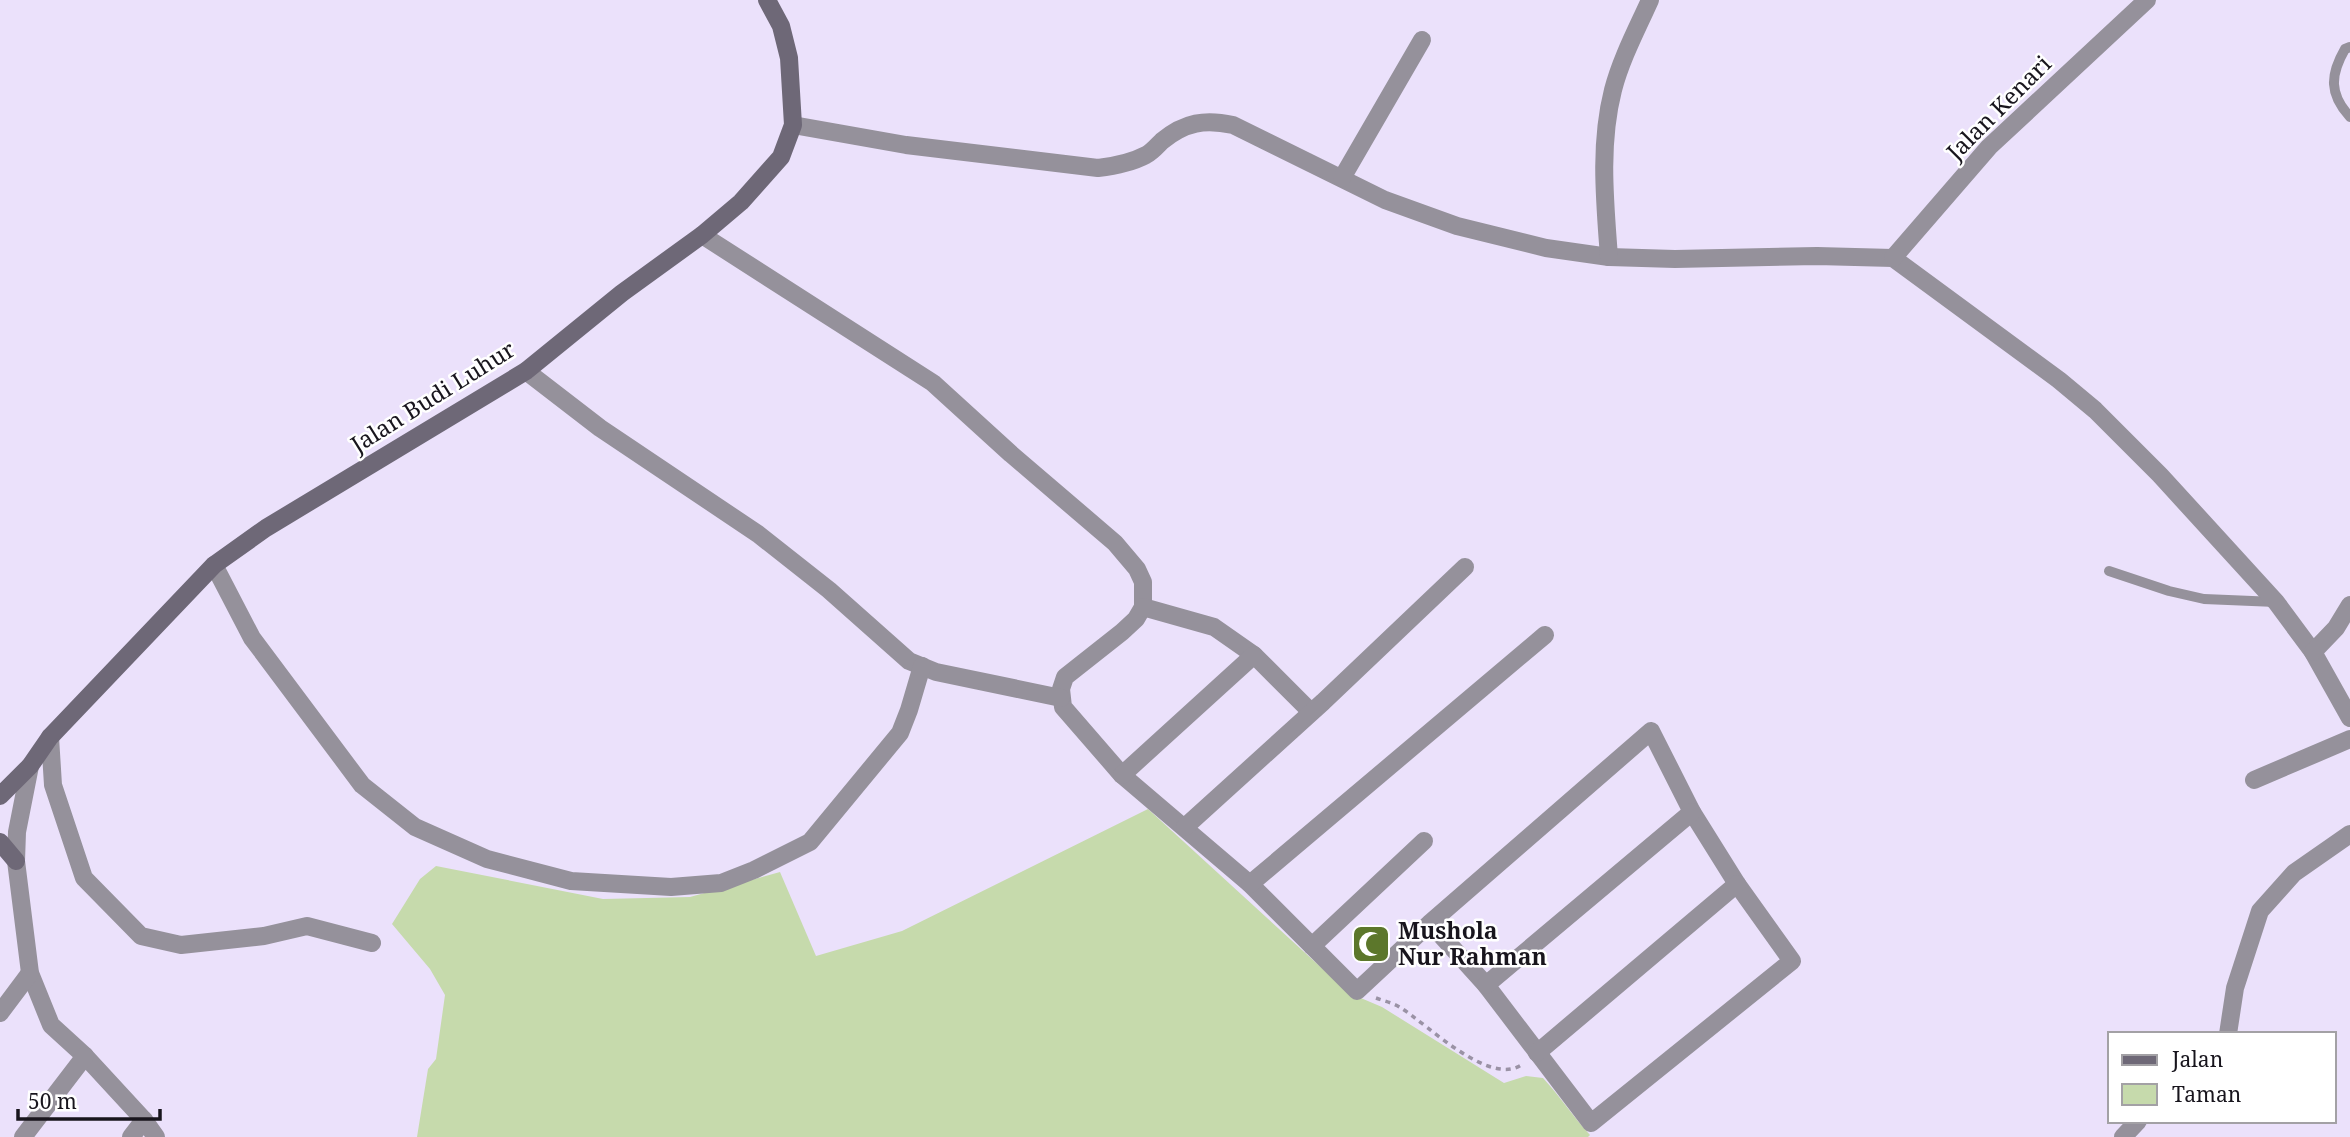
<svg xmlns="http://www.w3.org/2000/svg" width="2350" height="1137" viewBox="0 0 2350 1137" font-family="'Noto Serif',serif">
	<rect width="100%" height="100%" fill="#ebe1fb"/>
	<path fill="#c6daac" d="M1148,809L1349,993L1382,1007L1504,1083L1526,1076L1543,1078C1560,1096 1573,1117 1590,1135L1588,1137H417L428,1069L436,1059L445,995L430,969L392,924L420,879L436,866L603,899L690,897L780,872L816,956L902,931Z"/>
	<path fill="#d8c3f6" stroke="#938aa1" stroke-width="2" d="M1362,928L1388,938L1382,952L1375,958L1354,950Z"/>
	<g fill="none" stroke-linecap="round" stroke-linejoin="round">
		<path stroke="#9a92a5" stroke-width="3.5" stroke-dasharray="5 5" stroke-linecap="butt" d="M1376,998C1384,1001 1394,1003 1401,1008C1427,1024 1492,1090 1524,1063"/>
		<g stroke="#95919b" stroke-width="10">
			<path d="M2350,47L2345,49C2330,75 2329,94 2350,117"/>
			<path d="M2109,571L2169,591L2204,599L2276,602"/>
		</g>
		<g stroke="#95919b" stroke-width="18">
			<path d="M793,125L906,145L1098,168C1115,166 1131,163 1146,155C1152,152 1157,146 1162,141C1185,122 1205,119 1233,125L1385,200L1457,226L1546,248L1609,257L1675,259L1817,256L1893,258L2059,380L2095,410L2160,475L2276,602L2313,652L2350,718"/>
			<path d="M1342,178L1422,40"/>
			<path d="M702,235L933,383L1011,454L1115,543L1137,569L1143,582V607L1136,619L1122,632L1065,677L1061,689L1063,707L1122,775L1250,884L1357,991L1430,923L1651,731L1692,812L1737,884L1792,961L1591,1123L1486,985L1430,923"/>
			<path d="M1609,257C1605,202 1599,145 1613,90C1621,59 1637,29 1650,0"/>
			<path d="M1893,258L1989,147L2147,0"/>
			<path d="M526,371L600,428L758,534L829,590L909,661L936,672L1061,698"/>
			<path d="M214,565L252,638L362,785L415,827L487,859L571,881L671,887L721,883L754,870L810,842L900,733L909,710L922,666"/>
			<path d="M1143,607L1214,627L1254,655"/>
			<path d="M2313,652L2336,628L2350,605"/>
			<path d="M50,737L53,785L84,878L141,936L181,945L264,936L307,926L372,943"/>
			<path d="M30,766L17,832L16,861L30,973L51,1025L85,1056L144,1120L156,1137"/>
			<path d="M1122,775L1254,655L1311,712"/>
			<path d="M2254,780L2350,739"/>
			<path d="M1185,827L1323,702L1465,567"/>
			<path d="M1250,884L1545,635"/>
			<path d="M1312,946L1424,841"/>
			<path d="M1486,985L1692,812"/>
			<path d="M0,1013L30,973"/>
			<path d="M2228,1034L2235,988L2260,911L2294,873L2350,834"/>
			<path d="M1537,1053L1737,884"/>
			<path d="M23,1137L85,1056"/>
			<path d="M131,1137L144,1120"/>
			<path d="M2123,1137L2138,1121"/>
		</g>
		<g stroke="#6e6877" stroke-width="18">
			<path d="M0,796L30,766L50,737L214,565L266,528L526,371L622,293L702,235L741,202L781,157L793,125L789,58L781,26L767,0"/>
			<path d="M0,842L16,861"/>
		</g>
	</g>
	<defs>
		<symbol id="mosque-square" viewBox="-11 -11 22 22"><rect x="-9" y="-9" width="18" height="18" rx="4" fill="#5c772b" stroke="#fff"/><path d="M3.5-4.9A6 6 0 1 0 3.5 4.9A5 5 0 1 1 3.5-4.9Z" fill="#fff"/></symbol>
	</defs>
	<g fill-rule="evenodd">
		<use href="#mosque-square" x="1349" y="922" width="44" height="44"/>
	</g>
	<g text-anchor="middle" stroke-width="5" stroke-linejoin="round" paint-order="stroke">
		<g font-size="23" fill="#18151d" stroke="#fff">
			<text transform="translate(1999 108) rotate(-45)" y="8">Jalan Kenari</text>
			<text transform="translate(433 397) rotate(-32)" y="8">Jalan Budi Luhur</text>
		</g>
		<g font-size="23" font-weight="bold" fill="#18151d" stroke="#fff" text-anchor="start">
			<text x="1398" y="939">Mushola<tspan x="1398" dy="26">Nur Rahman</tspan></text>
		</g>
	</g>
	<rect x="2108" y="1032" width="228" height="91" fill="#ffffff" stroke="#a3a1a5" stroke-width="2"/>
	<rect x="2122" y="1055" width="35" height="10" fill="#6e6877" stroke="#a3a1a5" stroke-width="2"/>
	<text x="2172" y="1067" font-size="21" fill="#18151d">Jalan</text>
	<rect x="2122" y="1084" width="35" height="21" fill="#c6daac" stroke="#a3a1a5" stroke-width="2"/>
	<text x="2172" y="1102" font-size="21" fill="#18151d">Taman</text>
	<path d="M18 1109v10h142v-10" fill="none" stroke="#18151d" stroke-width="3.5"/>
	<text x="28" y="1109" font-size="21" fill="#18151d" stroke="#ffffff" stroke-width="5" paint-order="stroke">50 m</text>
</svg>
